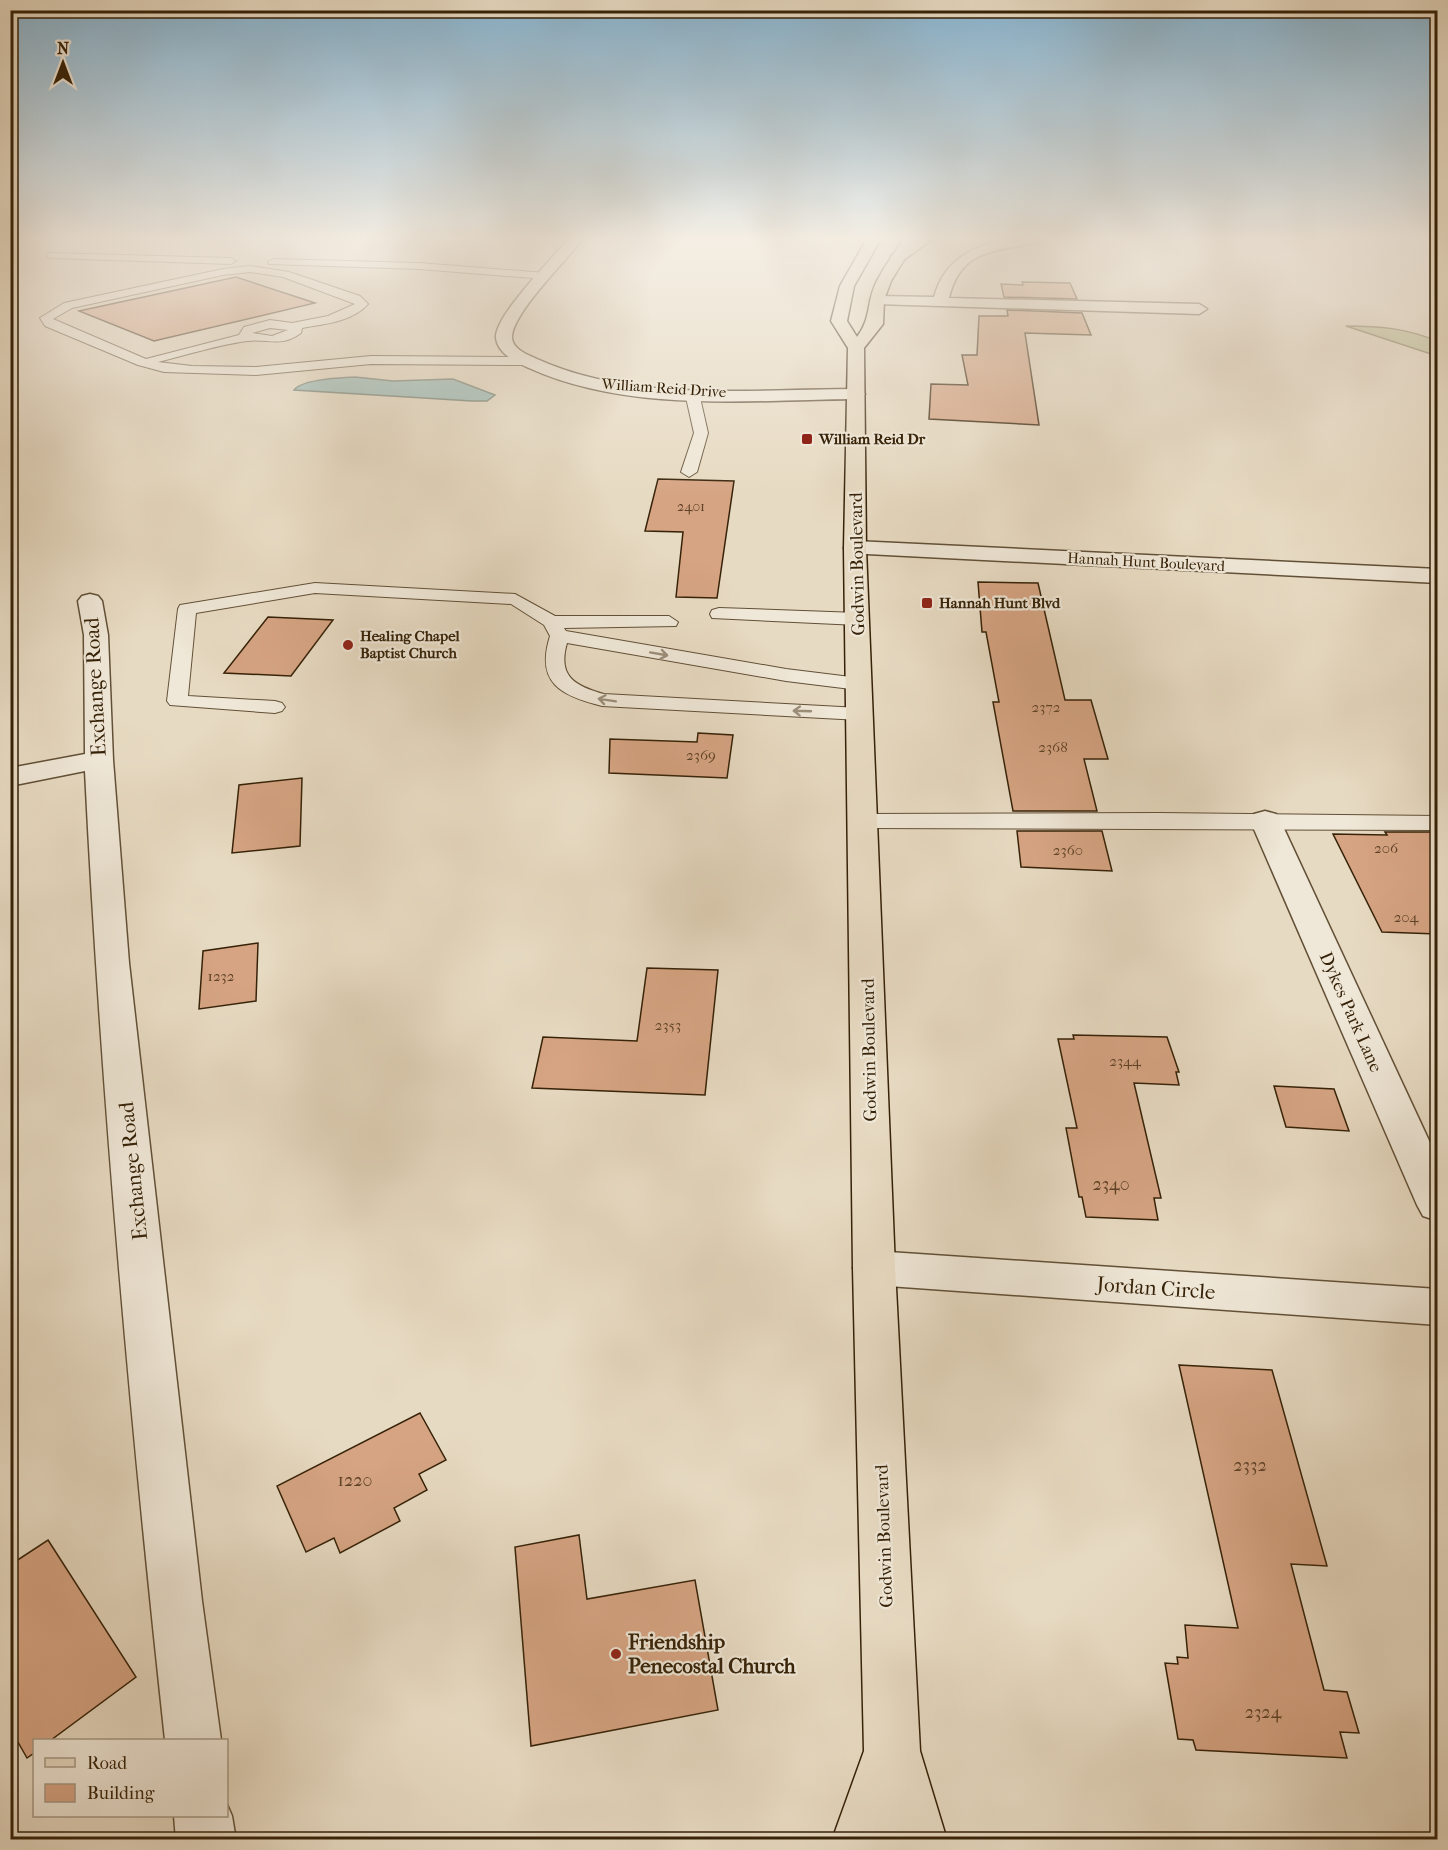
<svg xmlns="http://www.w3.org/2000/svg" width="1448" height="1850" viewBox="0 0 1448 1850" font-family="'IM FELL French Canon',serif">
	<rect width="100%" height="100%" fill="#e7dac2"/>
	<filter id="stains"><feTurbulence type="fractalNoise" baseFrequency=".00333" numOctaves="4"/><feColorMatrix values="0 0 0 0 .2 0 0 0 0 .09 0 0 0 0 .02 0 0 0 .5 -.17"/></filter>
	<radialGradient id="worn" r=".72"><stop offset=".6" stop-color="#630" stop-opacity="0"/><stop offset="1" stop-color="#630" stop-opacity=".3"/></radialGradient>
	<path fill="#babe8f" stroke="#78704c" stroke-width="1.5" d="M1346,326C1380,326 1405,328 1437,341V356Z"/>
	<path fill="#97bab7" stroke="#707d71" stroke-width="1.5" d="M355,377L393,381L453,379L495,395L487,401H472L294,390C302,379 341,378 355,377Z"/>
	<g fill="#d6a483" stroke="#362208" stroke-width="1.5">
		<path d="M236,277L315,303L154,341L79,311Z"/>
		<path d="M1022,282L1070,283L1077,299L1004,297L1001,284L1023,285Z"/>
		<path d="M1007,310L1082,313L1091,335L1025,333L1039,425L929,419L931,384L968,385L962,355H977L979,316H1008Z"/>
		<path d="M658,479L734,481L717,598L676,597L683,532L645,531Z"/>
		<path d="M978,582L1038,583L1065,700H1091L1108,759H1084L1097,811H1013L993,702H999L986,632H982Z"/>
		<path d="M268,617L333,620L291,676L224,673Z"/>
		<path d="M698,733L733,735L727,778L609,773L610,739L697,742Z"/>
		<path d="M302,778L300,846L232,853L239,785Z"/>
		<path d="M1017,831H1102L1112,871L1021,867Z"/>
		<path d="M1385,832H1437V934L1382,932L1333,834L1387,835Z"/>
		<path d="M258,943L256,1001L199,1009L203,951Z"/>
		<path d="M647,968L718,970L705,1095L532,1088L543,1037L637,1041Z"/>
		<path d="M1073,1035L1167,1037L1179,1072H1176L1179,1085L1134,1083L1161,1198H1154L1158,1220L1086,1217L1082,1197H1079L1066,1128H1077L1058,1039H1074Z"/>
		<path d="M1274,1086L1334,1089L1349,1131L1286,1127Z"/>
		<path d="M1179,1365L1272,1370L1327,1566L1291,1564L1324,1690L1347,1692L1359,1733L1340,1732L1347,1758L1196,1750L1193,1740L1178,1739L1165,1663L1178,1664L1177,1657L1188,1658L1185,1625L1238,1628Z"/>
		<path d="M420,1413L446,1460L419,1474L427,1490L394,1508L400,1521L340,1553L334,1538L306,1552L277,1486Z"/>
		<path d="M579,1535L587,1599L695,1580L718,1710L531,1746L515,1547Z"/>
		<path d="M48,1540L136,1677L51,1740H34V1753L27,1758L10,1728V1565Z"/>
	</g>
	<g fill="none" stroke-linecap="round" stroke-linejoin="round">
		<defs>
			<g id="lane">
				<path d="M47,253L231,258L236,261L231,264L51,258L47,257Z"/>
				<path d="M273,259L419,263L546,273L551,276L546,279L419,269L269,264L268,262Z"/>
				<path d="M250,266L289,272L360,296L368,304C352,322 324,324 302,328L301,333C281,348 268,338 247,341C217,345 187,355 158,362L192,366L256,367L371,356L525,357L531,361L525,365L371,364L256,375L164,372L138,365L45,326L40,318L64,303L223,269ZM250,272L283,277L355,304L328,316L292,323L270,320L244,327L239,335L146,359L53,319L72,308L223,275ZM270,328L288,330L272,336L252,333Z"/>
				<path d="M692,389L699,393L708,433L697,472L689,477L681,472L694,433L685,393Z"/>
				<path d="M315,583L515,594L555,616H669L678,622L676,626L564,628L566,631L786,669L859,678L866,680L869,684L866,688L859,690L786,681L567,643C557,677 576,686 604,694L860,708L867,710L870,714L867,718L860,720L602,706C561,696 535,683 550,636L544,625L511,604L315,593L196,613L188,696L275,701L282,703L285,707L282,711L275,713L170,705L167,701L178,609L180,605Z"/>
				<path d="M719,608L858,613L867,619L858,625L712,618L710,614L712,610Z"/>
				<path d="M1159,813L1438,816V830L864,828L856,826L852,821L856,816L864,814Z"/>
			</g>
			<g id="street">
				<path d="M570,237H584C568,259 514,311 512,336C511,349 528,355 537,359C634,403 752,389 856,389L865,394L856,399C749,400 628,413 529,368C516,362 498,354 496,338C494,316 555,256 570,237Z"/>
				<path d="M1022,237L1040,239L1038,242C996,252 961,248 949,298L1199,304L1207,309L1199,314L877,304L870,300L877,296L934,297C946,254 981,243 1022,237Z"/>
				<path d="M855,541L1438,569V583L847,553L844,548L847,543Z"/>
				<path d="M90,594L98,596L102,601L108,635L113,760L129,963L202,1601L221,1740H165C130,1418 101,1094 85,771L10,786V768L85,754L84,635L78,601L82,596Z"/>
				<path d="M1265,811L1276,814L1280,820L1438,1160V1221L1423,1216L1417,1205L1250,820L1254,814Z"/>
				<path d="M874,1251L1438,1289V1325L874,1285L859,1280L853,1268L859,1256Z"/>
				<path d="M226,1802L232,1816L236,1840H176L174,1816H226Z"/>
			</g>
			<path id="primary" d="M868,237H882L854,286L847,321L857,337C872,317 866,302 877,281C885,265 896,251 905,237H918L891,281L884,300L883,324L864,348L866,548L895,1268L920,1751L947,1840H832L864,1751L853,1268L844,548L848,348L831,321L840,286Z"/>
			<path id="highway" d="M920,237H935L901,262H891V256Z"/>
		</defs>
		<use href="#lane" stroke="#625036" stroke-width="2"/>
		<use href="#street" stroke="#625036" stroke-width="3"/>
		<use href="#primary" stroke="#362208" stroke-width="3"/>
		<use href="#highway" stroke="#362208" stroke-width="3"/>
		<use href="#lane" fill="#efe7d7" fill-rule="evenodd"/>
		<use href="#street" fill="#efe7d7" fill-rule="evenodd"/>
		<use href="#primary" fill="#e7dac2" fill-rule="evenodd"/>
		<use href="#highway" fill="#e7dac2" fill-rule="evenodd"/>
	</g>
	<defs><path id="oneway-shaft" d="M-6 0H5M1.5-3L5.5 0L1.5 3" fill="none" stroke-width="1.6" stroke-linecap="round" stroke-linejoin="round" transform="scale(1.5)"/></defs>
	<g stroke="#9c8e7a">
		<use href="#oneway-shaft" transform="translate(659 654) rotate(10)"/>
		<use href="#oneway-shaft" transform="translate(607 700) rotate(-171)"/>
		<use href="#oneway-shaft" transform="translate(802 711) rotate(-178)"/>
	</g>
	<linearGradient id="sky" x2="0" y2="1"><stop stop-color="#87b6d4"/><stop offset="0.48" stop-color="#f4eee4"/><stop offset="1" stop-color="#f4eee4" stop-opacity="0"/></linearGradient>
	<rect width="1448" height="496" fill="url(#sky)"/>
	<g fill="#8f2418" stroke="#efe7d7" stroke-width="2">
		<rect x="801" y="433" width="12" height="12" rx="3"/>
		<rect x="921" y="597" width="12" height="12" rx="3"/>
		<circle cx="348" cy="645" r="6"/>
		<circle cx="616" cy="1654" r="6"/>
	</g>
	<g text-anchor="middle" stroke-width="4.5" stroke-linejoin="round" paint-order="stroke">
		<g font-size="14" fill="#5e4227">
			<text x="691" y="511">2401</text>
		</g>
		<g font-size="15" fill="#362208" stroke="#efe7d7">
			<text transform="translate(664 388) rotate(4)" y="5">William Reid Drive</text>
			<text transform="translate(1146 562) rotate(3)" y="5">Hannah Hunt Boulevard</text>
		</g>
		<g font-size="15" font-weight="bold" fill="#362208" stroke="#efe7d7" text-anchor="start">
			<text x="819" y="444">William Reid Dr</text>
			<text x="939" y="608">Hannah Hunt Blvd</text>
			<text x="360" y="641">Healing Chapel<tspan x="360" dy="17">Baptist Church</tspan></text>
		</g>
		<g font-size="15" fill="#5e4227">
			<text x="1046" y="712">2372</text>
			<text x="1053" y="752">2368</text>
			<text x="701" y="760">2369</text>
			<text x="1386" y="853">206</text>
			<text x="1068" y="855">2360</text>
			<text x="1406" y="922">204</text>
			<text x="221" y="981">1232</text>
			<text x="668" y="1030">2353</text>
			<text x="1125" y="1066">2344</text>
		</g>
		<g font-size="18" fill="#362208" stroke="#efe7d7">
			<text transform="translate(857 564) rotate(-91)" y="6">Godwin Boulevard</text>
			<text transform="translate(1351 1012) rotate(66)" y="6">Dykes Park Lane</text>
			<text transform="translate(869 1050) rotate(-91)" y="6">Godwin Boulevard</text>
			<text transform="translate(884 1536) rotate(-92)" y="6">Godwin Boulevard</text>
		</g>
		<g font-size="18" fill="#5e4227">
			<text x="1111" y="1190">2340</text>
			<text x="1250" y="1471">2332</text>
			<text x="355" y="1486">1220</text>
			<text x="1263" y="1718">2324</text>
		</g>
		<g font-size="21" fill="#362208" stroke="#efe7d7">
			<text transform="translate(95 687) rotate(-93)" y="7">Exchange Road</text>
			<text transform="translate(133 1171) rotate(-96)" y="7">Exchange Road</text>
			<text transform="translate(1156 1288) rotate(4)" y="7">Jordan Circle</text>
		</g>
		<g font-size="21" font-weight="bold" fill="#362208" stroke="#efe7d7" text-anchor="start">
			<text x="628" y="1649">Friendship<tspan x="628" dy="24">Penecostal Church</tspan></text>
		</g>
	</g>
	<rect width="1448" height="1850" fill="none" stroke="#e7dac2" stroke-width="36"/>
	<rect x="12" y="12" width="1424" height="1826" fill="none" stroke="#362208" stroke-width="3"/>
	<rect x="18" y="18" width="1412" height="1814" fill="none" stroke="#362208" stroke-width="1.5"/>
	<rect x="33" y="1739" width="195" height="78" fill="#efe7d7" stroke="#a59884" stroke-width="1.5"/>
	<rect x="45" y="1758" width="30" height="9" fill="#e7dac2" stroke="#a59884" stroke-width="1.5"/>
	<text x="87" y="1769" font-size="18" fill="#362208">Road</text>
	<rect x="45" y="1784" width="30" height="18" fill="#d6a483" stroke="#a59884" stroke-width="1.5"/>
	<text x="87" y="1799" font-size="18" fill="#362208">Building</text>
	<g transform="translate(63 63)" stroke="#efe7d7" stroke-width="4.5" paint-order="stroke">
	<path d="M0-4.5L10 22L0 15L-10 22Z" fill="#362208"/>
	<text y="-9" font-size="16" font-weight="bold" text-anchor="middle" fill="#362208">N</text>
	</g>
	<rect width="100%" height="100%" filter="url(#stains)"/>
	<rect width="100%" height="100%" fill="url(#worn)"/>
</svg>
